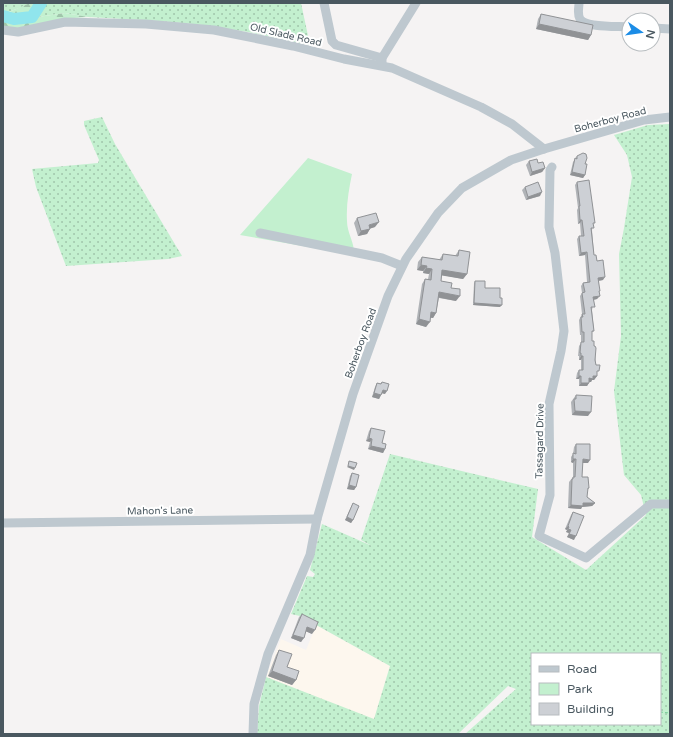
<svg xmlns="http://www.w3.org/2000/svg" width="673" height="737" viewBox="0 0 673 737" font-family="'Varela Round',sans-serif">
	<defs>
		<pattern id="grass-dots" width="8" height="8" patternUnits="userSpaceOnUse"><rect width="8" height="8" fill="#c3f0cf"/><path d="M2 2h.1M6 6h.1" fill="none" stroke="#a0c5ab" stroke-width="1.8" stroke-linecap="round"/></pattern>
		<pattern id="forest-firs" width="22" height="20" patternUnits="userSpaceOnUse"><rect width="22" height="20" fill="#c3f0cf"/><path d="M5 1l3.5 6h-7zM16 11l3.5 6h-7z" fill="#a0c5ab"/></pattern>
	</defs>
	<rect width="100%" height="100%" fill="#f5f3f3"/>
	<path fill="#fdf7ee" d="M316,625L390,666L374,720L266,677L281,639L306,650Z"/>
	<g fill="url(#grass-dots)" fill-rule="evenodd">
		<path d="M3,3H30L22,7L3,14Z"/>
		<path d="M47,3H301L310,45L248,32L203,25L159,21L88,17L65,13L38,17Z"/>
		<path d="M102,117L115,144L182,256L168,259L66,266L36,187L32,169L98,163L99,160L84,125V121Z"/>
		<path d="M670,124V734H465L516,689L508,686L458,734H257L259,706L266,677L374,719L390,666L300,616L291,614L307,576L313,577L315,574L310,570L322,524L372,546L361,540L390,454L538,489L532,537L586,570L646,515L641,495L624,475L614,391L621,336L619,254L624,228L632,177L627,155L614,135L648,125ZM532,654H660V724H532Z"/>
	</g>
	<g fill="url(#forest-firs)">
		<path d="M30,3H38L30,15L14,16L7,13Z"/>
		<path d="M65,13L88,17L60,19L27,28L3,30V19L15,22L26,21L38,17Z"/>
	</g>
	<path fill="#c3f0cf" d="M308,158L352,174C349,189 346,205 347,221C347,233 355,243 354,255L240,235Z"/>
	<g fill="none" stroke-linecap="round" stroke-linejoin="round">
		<path stroke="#90e5ed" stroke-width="12" d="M3,16L14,19L32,17L41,3"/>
		<path stroke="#7acf9b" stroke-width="1" stroke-dasharray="3 2" stroke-linecap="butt" d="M660,712L670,713"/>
		<g stroke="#bec8cf" stroke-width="9">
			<path d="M324,3L332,41L336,45L382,58"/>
			<path d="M579,3C579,8 577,14 580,19C586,28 618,26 629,27"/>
			<path d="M653,28L670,29"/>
			<path d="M3,30L18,32L65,22L146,24L214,30L293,46L344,59L392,68L481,107L512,124L544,149"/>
			<path d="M382,63V58L416,3"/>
			<path d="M552,167L550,170L549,227L555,253L564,331L561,351L549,404L550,495L539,536L586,558L651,504H670"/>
			<path d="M260,233L382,258L402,266"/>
			<path d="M3,523L317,519"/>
			<path d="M253,734L254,704L268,654L310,555L317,519L353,394L388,296L406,259L438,213L462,188L511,160L544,149L644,120L670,117"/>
		</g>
	</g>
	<g fill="#b0b3b7">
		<path d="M541,14L591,35L588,40L536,29L538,19Z"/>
		<path d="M577,156L585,164V175L583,178L570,175L573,162Z"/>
		<path d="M529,161L538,163L545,168L542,172L530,176L526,165Z"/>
		<path d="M577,182L593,225L592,230L594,255L597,261L603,280L599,281V293L597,299L594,300L592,310L594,331L592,332V341L594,346L597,374V376L594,380H592L591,382H589L587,386H579V379H576L577,373L579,370H581V360H579V356H578L579,346L581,343V335H580L579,320L582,314L580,296L582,293L581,286L583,283L587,282L585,255L579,256L577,239L579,236H581L580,223L578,224L577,210L578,208L575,185Z"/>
		<path d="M525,187L540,196L526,200L522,190Z"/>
		<path d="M357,218L375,227L370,228L367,234L358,236L354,223Z"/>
		<path d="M459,250L467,274L463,279L442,275L441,281L451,288L456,301L439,298L436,313L433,318H430L426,327L416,324L422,284L425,279H428L429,274L423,273V271L417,270L418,262L422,257L439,260L443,254L455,256Z"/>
		<path d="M475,281L485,288L500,307L473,305L474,283Z"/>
		<path d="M382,382L385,394L382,393L379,399L372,397L375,387L377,383L380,384Z"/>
		<path d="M576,395L588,416L572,415L571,402Z"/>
		<path d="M371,428L382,443L385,449L383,453L368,449L370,442L366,441L369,431Z"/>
		<path d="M576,444L588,463H582V477L589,488L587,490V497L595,503L592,506L582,507L581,509L568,508L569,482L573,477V463L571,462V457L573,454L574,447Z"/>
		<path d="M352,473L356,487L354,490L347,489L350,476Z"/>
		<path d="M353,503V520L351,523L345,520L351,507Z"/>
		<path d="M573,512L574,540L567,537L569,533L566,532L567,530L565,529L571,515Z"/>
		<path d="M302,614L312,634L306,631L301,642L291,638L299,617Z"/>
		<path d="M279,650L287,667L296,680L292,685L268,676L276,655Z"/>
	</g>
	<g fill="#909295">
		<path d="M539,24L591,35L588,40L536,29Z"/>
		<path d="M545,168L542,172L530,176L532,172Z"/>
		<path d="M572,172L585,175L583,178L570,175Z"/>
		<path d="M542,192L540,196L526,200L528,197Z"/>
		<path d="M580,220H582L580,223L578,224Z"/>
		<path d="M379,222L375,227L366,230L369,225Z"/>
		<path d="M370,229L367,234L358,236L361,231Z"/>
		<path d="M587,252L585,255L579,256L581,253Z"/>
		<path d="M421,265L427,266L423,271L417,270Z"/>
		<path d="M426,268L432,269L429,274L423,273Z"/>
		<path d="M442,270L467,274L463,279L439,275Z"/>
		<path d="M605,277L603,280L596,281L598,278Z"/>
		<path d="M439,292L460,296L456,301L436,297Z"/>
		<path d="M600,296L597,299L591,300L593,297Z"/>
		<path d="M474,303L502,305L500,307L473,305Z"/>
		<path d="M431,312L436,313L433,318L428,317Z"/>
		<path d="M419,319L430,322L426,327L416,324Z"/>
		<path d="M581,356H583L581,360H579Z"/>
		<path d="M579,376H581L579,379H576Z"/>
		<path d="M593,376H597L594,380H592L591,382H587L589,378Z"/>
		<path d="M581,383H589L587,386H579Z"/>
		<path d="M383,390L387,391L385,394L381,393Z"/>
		<path d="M374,393L381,395L379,399L372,397Z"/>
		<path d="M575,411L591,412L588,416L572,415Z"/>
		<path d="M369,438L372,439L370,442L366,441Z"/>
		<path d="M371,446L385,449L383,453L368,449Z"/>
		<path d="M573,459H576L573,463L571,462Z"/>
		<path d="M583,459L590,460L588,463H580Z"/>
		<path d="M348,466L355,468L354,470L347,467Z"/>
		<path d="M349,485L356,487L354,490L347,489Z"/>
		<path d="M583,503H595L592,506L582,507L581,509L568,508L571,505Z"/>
		<path d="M347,517L353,520L351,523L345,520Z"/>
		<path d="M568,526L569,527L567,530L565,529Z"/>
		<path d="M568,529L571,530L569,533L566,532Z"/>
		<path d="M569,534L576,536L574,540L567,537Z"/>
		<path d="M307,627L315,630L312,634L305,631Z"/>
		<path d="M293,635L304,638L301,642L291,638Z"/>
		<path d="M272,671L296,680L292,685L268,676Z"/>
	</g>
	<g fill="#cdd0d5" stroke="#909295">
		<path d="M541,14L593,25L591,35L539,24Z"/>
		<path d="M583,153L586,154L587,158L585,164H587L585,175L572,172L575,158L577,159V156Z"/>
		<path d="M537,159L538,163L543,162L545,168L532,172L529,161Z"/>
		<path d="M589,180L595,223H593L594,228H591L594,255H596L597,261L603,260L605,277L598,278L600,291H599L600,296L593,297L595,307H591L594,331H592V341H594V346H595L596,348L595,360L596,365H600L599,371H597V376H593V379L589,378V383H581V376H579V370H583V356H581V353H580L581,342H584V332H582L581,317H583L582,314H585L582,293L585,292L583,283L590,282L587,252L581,253L579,236H584L582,220H580L579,206H580L577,182Z"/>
		<path d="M538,182L542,192L528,197L525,187Z"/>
		<path d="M376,213L379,222L369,225L370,229L361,231L357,218Z"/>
		<path d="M459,250L470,252L467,274L442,270L441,281L452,283L451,288L460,289V296L439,292L436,313L431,312L430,322L419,319L425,279L431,280L432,269L426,268L427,266L421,265L422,257L442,260L443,254L458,256Z"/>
		<path d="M475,281H485V288H500V298H502V305L474,303Z"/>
		<path d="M382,382L389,384L387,391L383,390L381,395L374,393L377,383L381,384Z"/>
		<path d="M576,395L592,396L591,412L575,411L574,399H576Z"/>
		<path d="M371,428L385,431L382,443L386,444L385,449L371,446L372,439L369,438Z"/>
		<path d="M576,444H590V460L583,459L582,477H588L589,488H588L587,497L595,503H583V506L571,505L572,479H573V477H575L576,459H573V453L576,454Z"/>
		<path d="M349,461L357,463L355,468L348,466Z"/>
		<path d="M352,473L359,475L356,487L349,485Z"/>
		<path d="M353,503L359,506L353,520L347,517Z"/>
		<path d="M573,512L584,516L576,536L569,534L571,530L568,529L569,527L568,526Z"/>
		<path d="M302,614L318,622L315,630L307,627L304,638L293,635Z"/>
		<path d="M279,650L292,654L287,667L299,671L296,680L272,671Z"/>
	</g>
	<g text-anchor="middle" stroke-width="4" stroke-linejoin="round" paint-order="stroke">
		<g font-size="10" fill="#4a5860" stroke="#fff">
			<text transform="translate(286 34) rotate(13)" y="4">Old Slade Road</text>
			<text transform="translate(610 119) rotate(-15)" y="4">Boherboy Road</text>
			<text transform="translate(360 343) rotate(-70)" y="4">Boherboy Road</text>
			<text transform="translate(539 441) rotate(-89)" y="4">Tassagard Drive</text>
			<text transform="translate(160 510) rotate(-1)" y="4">Mahon's Lane</text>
		</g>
	</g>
	<rect width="673" height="737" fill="none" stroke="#4a5860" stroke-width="8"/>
	<rect x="531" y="653" width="130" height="72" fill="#ffffff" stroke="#b7bcbf"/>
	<rect x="539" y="666" width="20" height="6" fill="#bec8cf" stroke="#b7bcbf"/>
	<text x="567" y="673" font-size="12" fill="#4a5860">Road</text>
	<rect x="539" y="683" width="20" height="12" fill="#c3f0cf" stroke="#b7bcbf"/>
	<text x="567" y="693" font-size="12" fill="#4a5860">Park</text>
	<rect x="539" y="703" width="20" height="12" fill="#cdd0d5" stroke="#b7bcbf"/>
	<text x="567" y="713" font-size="12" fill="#4a5860">Building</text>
	<g transform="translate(641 32) rotate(103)"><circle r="19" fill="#ffffff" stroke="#b7bcbf"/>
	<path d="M0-3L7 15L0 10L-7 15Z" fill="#1b8ce6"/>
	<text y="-6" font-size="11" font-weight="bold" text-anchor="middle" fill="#4a5860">N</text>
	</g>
</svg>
